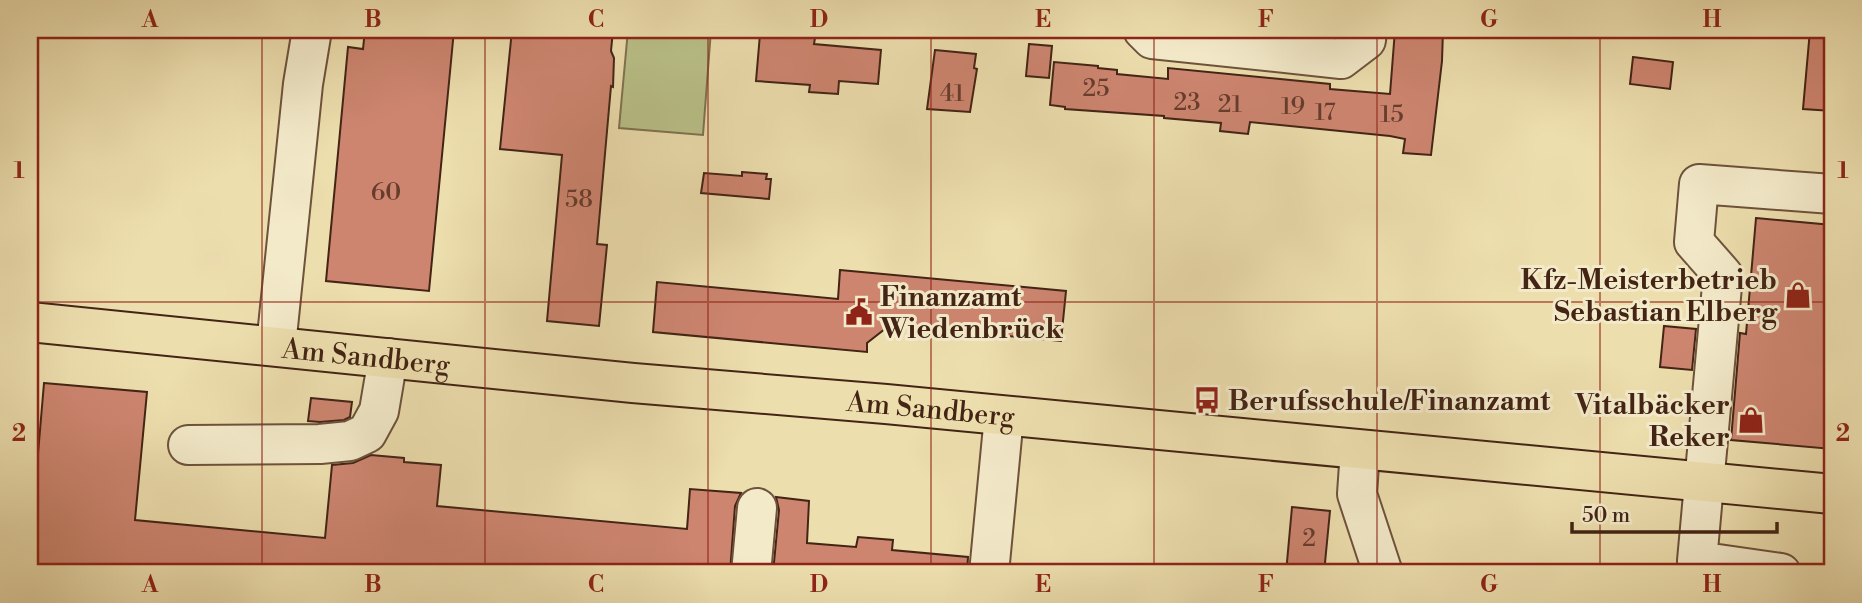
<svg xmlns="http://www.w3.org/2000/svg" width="1862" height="603" viewBox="0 0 1862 603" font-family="'Libre Bodoni',serif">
	<rect width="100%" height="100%" fill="#eddeae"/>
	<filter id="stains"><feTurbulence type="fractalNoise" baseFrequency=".00286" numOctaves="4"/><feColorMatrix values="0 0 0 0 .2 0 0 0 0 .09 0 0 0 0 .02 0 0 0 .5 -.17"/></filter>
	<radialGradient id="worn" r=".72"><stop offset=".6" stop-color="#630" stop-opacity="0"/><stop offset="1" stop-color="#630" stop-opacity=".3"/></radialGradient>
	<path fill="#bac189" stroke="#7e724f" stroke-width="2" d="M628,30H711L703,135L619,128Z"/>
	<g fill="#cd8570" stroke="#432415" stroke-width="2">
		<path d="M365,30H454L429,291L326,281L348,47L363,49Z"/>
		<path d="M512,30H613L611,51L614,58L613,87L611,86L597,244L607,245L599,326L547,321L562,155L500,149Z"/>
		<path d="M1395,30H1443L1442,61L1431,155L1403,153L1405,139L1390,136L1250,122L1248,134L1220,131L1221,123L1164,118V116L1065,109V107L1050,105L1054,62L1098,66V68L1117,70V74L1168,79V68L1330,84V89L1390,94Z"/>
		<path d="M1810,30H1832V111L1803,109Z"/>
		<path d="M774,31L800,34V37L815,38L814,44L881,50L878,84L839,81L838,94L809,92L810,85L756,81L760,34L774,35Z"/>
		<path d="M1029,44L1052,46L1049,78L1026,76Z"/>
		<path d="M935,50L976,54L974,68L977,69L970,112L927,109Z"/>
		<path d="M1633,57L1673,62L1670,89L1630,84Z"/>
		<path d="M742,172L767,174L766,179H771L769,199L701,193L704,173L742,176Z"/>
		<path d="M1756,218L1832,225V449L1731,440L1740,333L1746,334Z"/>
		<path d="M840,270L1066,291L1061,341L890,325L867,343V352L653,332L657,282L838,299Z"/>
		<path d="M1664,326L1696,329L1692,370L1660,367Z"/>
		<path d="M44,383L147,392L135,520L325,538L332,465L353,463L371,455L404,458V462L441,465L437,506L687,529L690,489L741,493L735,506L730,573H30V488L35,489Z"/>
		<path d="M311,398L352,402L350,417L344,420L320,422L308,421Z"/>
		<path d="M776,497L809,501L807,543L856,547L858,537L893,540L892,550L968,557L967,573H773L779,510Z"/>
		<path d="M1292,507L1330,511L1324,573H1286Z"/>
	</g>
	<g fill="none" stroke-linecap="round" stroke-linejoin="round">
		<defs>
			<g id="minor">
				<path d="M1143,30L1152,39L1341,59L1366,40L1367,30"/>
				<path d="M276,346L303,84L312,30"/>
				<path d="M188,445L320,444L350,441L367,433L379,411L388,358"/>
				<path d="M1360,450L1357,494L1383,573"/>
				<path d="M751,573L757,508"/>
				<path d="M989,573L1004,416"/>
				<path d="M1781,573L1697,561L1723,275L1694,242L1699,184L1832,194"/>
			</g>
			<g id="major">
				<path id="s1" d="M30,322L633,383L886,404L1832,494"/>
			</g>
		</defs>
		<use href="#minor" stroke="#6e523b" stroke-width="42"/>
		<use href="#major" stroke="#432415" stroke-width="42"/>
		<use href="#minor" stroke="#f3eaca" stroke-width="38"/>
		<use href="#major" stroke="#eddeae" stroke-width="38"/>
	</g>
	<path fill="none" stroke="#8f2418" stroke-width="2" stroke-opacity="0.55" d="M262,30V573M485,30V573M708,30V573M931,30V573M1154,30V573M1377,30V573M1600,30V573M30,302H1832"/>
	<defs>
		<symbol id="shop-bare" viewBox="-9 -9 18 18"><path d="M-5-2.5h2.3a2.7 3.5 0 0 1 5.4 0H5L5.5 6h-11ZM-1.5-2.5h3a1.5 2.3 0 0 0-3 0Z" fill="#8f2418" stroke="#f3eaca" stroke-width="2.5" paint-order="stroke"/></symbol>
		<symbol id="civic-bare" viewBox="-9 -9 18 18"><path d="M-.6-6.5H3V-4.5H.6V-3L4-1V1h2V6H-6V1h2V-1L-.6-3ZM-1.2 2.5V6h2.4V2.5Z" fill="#8f2418" stroke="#f3eaca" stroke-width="2.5" paint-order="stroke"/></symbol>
		<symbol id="bus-bare" viewBox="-9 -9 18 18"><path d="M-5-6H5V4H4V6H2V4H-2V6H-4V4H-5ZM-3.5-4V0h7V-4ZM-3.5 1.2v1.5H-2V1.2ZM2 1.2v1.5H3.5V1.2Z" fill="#8f2418" stroke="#f3eaca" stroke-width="2.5" paint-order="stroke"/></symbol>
	</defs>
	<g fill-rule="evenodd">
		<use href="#shop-bare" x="1779" y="276" width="38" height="38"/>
		<use href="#civic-bare" x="840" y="293" width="38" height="38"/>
		<use href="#bus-bare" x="1188" y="381" width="38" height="38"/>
		<use href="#shop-bare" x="1732" y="401" width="38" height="38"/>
	</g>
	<g text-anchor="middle" stroke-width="6" stroke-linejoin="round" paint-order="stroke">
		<g font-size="24" fill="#663c2c">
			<text x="1096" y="96">25</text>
			<text x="952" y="101">41</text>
			<text x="1187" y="110">23</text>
			<text x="1230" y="112">21</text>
			<text x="1293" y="114">19</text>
			<text x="1325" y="120">17</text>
			<text x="1392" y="122">15</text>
			<text x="386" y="200">60</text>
			<text x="579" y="207">58</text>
			<text x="1309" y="546">2</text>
		</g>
		<g font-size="28" font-weight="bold" fill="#432415" stroke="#f3eaca" text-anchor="end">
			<text x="1777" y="289">Kfz-Meisterbetrieb<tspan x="1777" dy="32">Sebastian Elberg</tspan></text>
			<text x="880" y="306" text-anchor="start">Finanzamt<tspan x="880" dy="32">Wiedenbrück</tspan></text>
			<text x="1228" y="410" text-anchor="start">Berufsschule/Finanzamt</text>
			<text x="1730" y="414">Vitalbäcker<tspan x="1730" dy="32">Reker</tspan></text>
		</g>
		<g font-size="28" fill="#432415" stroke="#f3eaca">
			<text dy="10" stroke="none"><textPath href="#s1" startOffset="338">Am Sandberg</textPath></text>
			<text dy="10" stroke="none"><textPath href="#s1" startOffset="905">Am Sandberg</textPath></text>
		</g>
	</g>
	<rect width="1862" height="603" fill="none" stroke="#eddeae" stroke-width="77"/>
	<path d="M1572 522v10h205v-10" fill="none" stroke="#432415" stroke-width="3.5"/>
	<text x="1582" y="522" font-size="21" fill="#432415" stroke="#f3eaca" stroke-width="5" paint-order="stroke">50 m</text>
	<rect x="38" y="38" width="1786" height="526" fill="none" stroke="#8f2418" stroke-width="2.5"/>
	<g font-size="23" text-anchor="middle" font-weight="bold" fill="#8f2418">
		<text x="150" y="27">A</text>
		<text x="373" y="27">B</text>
		<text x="596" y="27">C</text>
		<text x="819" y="27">D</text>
		<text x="1043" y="27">E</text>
		<text x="1266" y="27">F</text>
		<text x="1489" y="27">G</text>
		<text x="1712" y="27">H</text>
		<text x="19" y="178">1</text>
		<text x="1843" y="178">1</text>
		<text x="19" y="441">2</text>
		<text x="1843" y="441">2</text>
		<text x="150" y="592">A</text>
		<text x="373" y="592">B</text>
		<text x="596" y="592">C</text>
		<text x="819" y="592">D</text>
		<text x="1043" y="592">E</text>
		<text x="1266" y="592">F</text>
		<text x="1489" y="592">G</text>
		<text x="1712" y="592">H</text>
	</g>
	<rect width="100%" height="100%" filter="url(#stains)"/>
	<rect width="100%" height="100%" fill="url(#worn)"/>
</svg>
